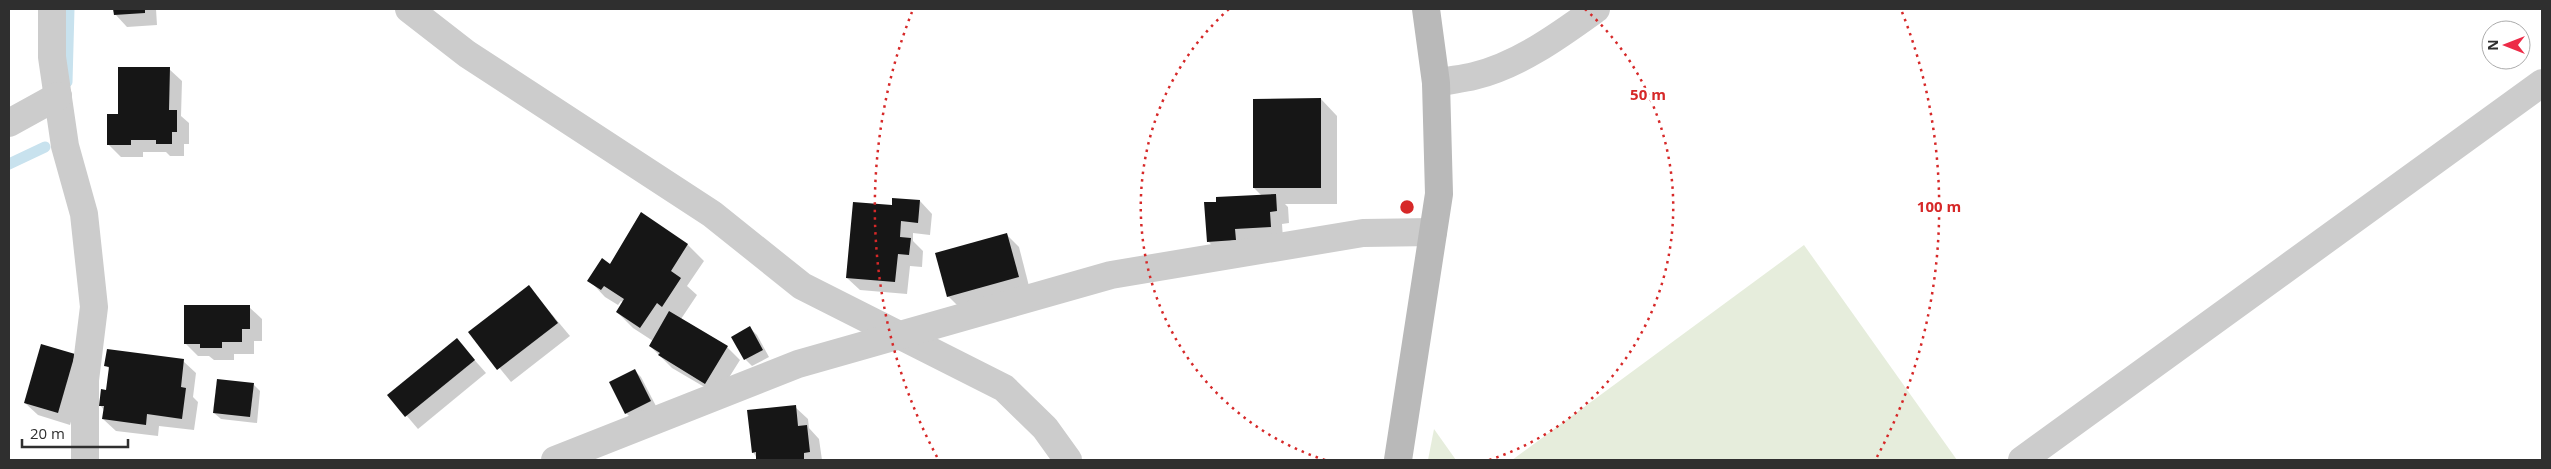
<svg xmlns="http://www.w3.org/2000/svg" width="2551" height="469" viewBox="0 0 2551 469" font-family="'Open Sans',sans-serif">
	<rect width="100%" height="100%" fill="#fff"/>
	<g fill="#e6eddc">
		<path d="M1804,245L1957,460H1512Z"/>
		<path d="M1434,429L1456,460H1428Z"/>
	</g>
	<g fill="#0003">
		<path d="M115,9H156L157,25L127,27L115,14Z"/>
		<path d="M169,69L182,81L181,116L189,123V144H184V156H170L166,152H143V157H121L108,144L120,115Z"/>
		<path d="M1321,99L1337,116V204H1285L1288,207L1289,223L1282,224L1283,239L1220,254L1208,241L1262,196L1254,188Z"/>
		<path d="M920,201L932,214L930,235L913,233V241L923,251L922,267L910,266L907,294L860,290L847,278L893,207Z"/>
		<path d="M641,214L688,245L704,261L687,286L697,295L681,319L727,347L740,360L718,395L672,368L650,346L653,341L633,328L617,312L623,302L621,301L618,305L605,297L589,280L611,265Z"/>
		<path d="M1007,235L1019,247L1030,290L960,308L948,296Z"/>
		<path d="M529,287L570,336L511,382L470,332Z"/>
		<path d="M249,307L262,319V341H254V354H234V360H214L209,356H198L185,343Z"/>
		<path d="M750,328L757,335L769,357L752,366L746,360L733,337Z"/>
		<path d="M457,340L486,373L418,429L389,395Z"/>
		<path d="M74,355L87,368L70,425L38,415L25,403Z"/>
		<path d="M183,361L196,373L193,397L198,402L194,430L159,426L158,436L116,431L103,419L104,410L100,405L107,391L110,370L106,365Z"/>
		<path d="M634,370L641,377L657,408L633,420L626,413Z"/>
		<path d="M253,384L260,391L257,423L221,419L214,413Z"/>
		<path d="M795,407L808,419L809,428L819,439L822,460H758L753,452Z"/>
	</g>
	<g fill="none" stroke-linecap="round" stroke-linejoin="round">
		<g stroke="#c8e2ee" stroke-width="11">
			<path d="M67,82L69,9"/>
			<path d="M9,164L45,147"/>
		</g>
	</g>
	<g fill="#161616">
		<path d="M113,9H145V13L114,15Z"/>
		<path d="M118,67H170L169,110H177V132H172V144H156V140H131V145H107V114H118Z"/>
		<path d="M1321,98V188H1253V99Z"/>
		<path d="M1276,194L1277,211L1270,212L1271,227L1235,229L1236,240L1207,242L1204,202H1216V197Z"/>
		<path d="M892,198L920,200L918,223L901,221L900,237L911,238L909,255L898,254L895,282L846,278L853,202L892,205Z"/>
		<path d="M641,212L688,244L671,271L681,278L662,307L657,303L640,328L616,312L624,299L604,286L601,290L587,281L602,258L610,264Z"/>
		<path d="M1007,233L1019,277L947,297L935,253Z"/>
		<path d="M529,285L558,323L497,370L468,332Z"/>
		<path d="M184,305H250V329H242V342H222V348H200V344H184Z"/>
		<path d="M669,311L728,346L705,384L658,355L660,353L649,346Z"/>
		<path d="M750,326L763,350L744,360L731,337Z"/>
		<path d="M457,338L475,360L405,417L387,395Z"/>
		<path d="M41,344L75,354L58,413L24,403Z"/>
		<path d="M107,349L184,359L181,387L186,388L182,419L147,414L146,425L102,419L104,406H99L101,389L106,390L109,367L104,366Z"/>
		<path d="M635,369L651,401L625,414L609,382Z"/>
		<path d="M217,379L254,383L250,417L213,413Z"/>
		<path d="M796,405L798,426L807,425L810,452L804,453V460H756V452L752,453L747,410Z"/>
	</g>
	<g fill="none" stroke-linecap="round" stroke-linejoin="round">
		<g stroke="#ccc" stroke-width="28">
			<path d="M52,9V57L65,146L84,214L94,307L85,380V460"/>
			<path d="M409,9L467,54L712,214L802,286L1004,388L1045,428L1068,460"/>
			<path d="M1436,83C1449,80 1462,79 1474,76C1519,65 1560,35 1596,9"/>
			<path d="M9,123L58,96"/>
			<path d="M555,460L798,364L1111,275L1363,233L1433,232"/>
			<path d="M2022,460L2542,83"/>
		</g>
		<path stroke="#b9b9b9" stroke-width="28" d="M1398,460L1439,194L1436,83L1426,9"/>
	</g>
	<g fill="none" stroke="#d62828" stroke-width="2.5" stroke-dasharray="2.5 5">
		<path d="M1325 460A266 266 0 0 1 1229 9M1585 9A266 266 0 0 1 1489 460"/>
		<path d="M937 457A532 532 0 0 1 912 12M1902 12A532 532 0 0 1 1877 457"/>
	</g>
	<circle cx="1407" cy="207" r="8" fill="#d62828" stroke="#fff" stroke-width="2.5"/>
	<g font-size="15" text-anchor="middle" font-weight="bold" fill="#d62828" stroke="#fff" stroke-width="5" stroke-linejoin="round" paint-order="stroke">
		<text x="1648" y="100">50 m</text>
		<text x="1939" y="212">100 m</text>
	</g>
	<rect width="2551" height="469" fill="none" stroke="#2f2f2f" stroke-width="20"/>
	<g transform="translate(2506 45) rotate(270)"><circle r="24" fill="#ffffff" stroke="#acacac"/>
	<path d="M0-4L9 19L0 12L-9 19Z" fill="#ed2a47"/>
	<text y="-8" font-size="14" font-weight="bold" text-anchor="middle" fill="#2f2f2f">N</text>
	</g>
	<path d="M22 439v8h106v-8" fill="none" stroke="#2f2f2f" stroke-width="2.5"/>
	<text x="30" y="439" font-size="15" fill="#2f2f2f" stroke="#ffffff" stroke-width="4" paint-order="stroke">20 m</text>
</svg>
